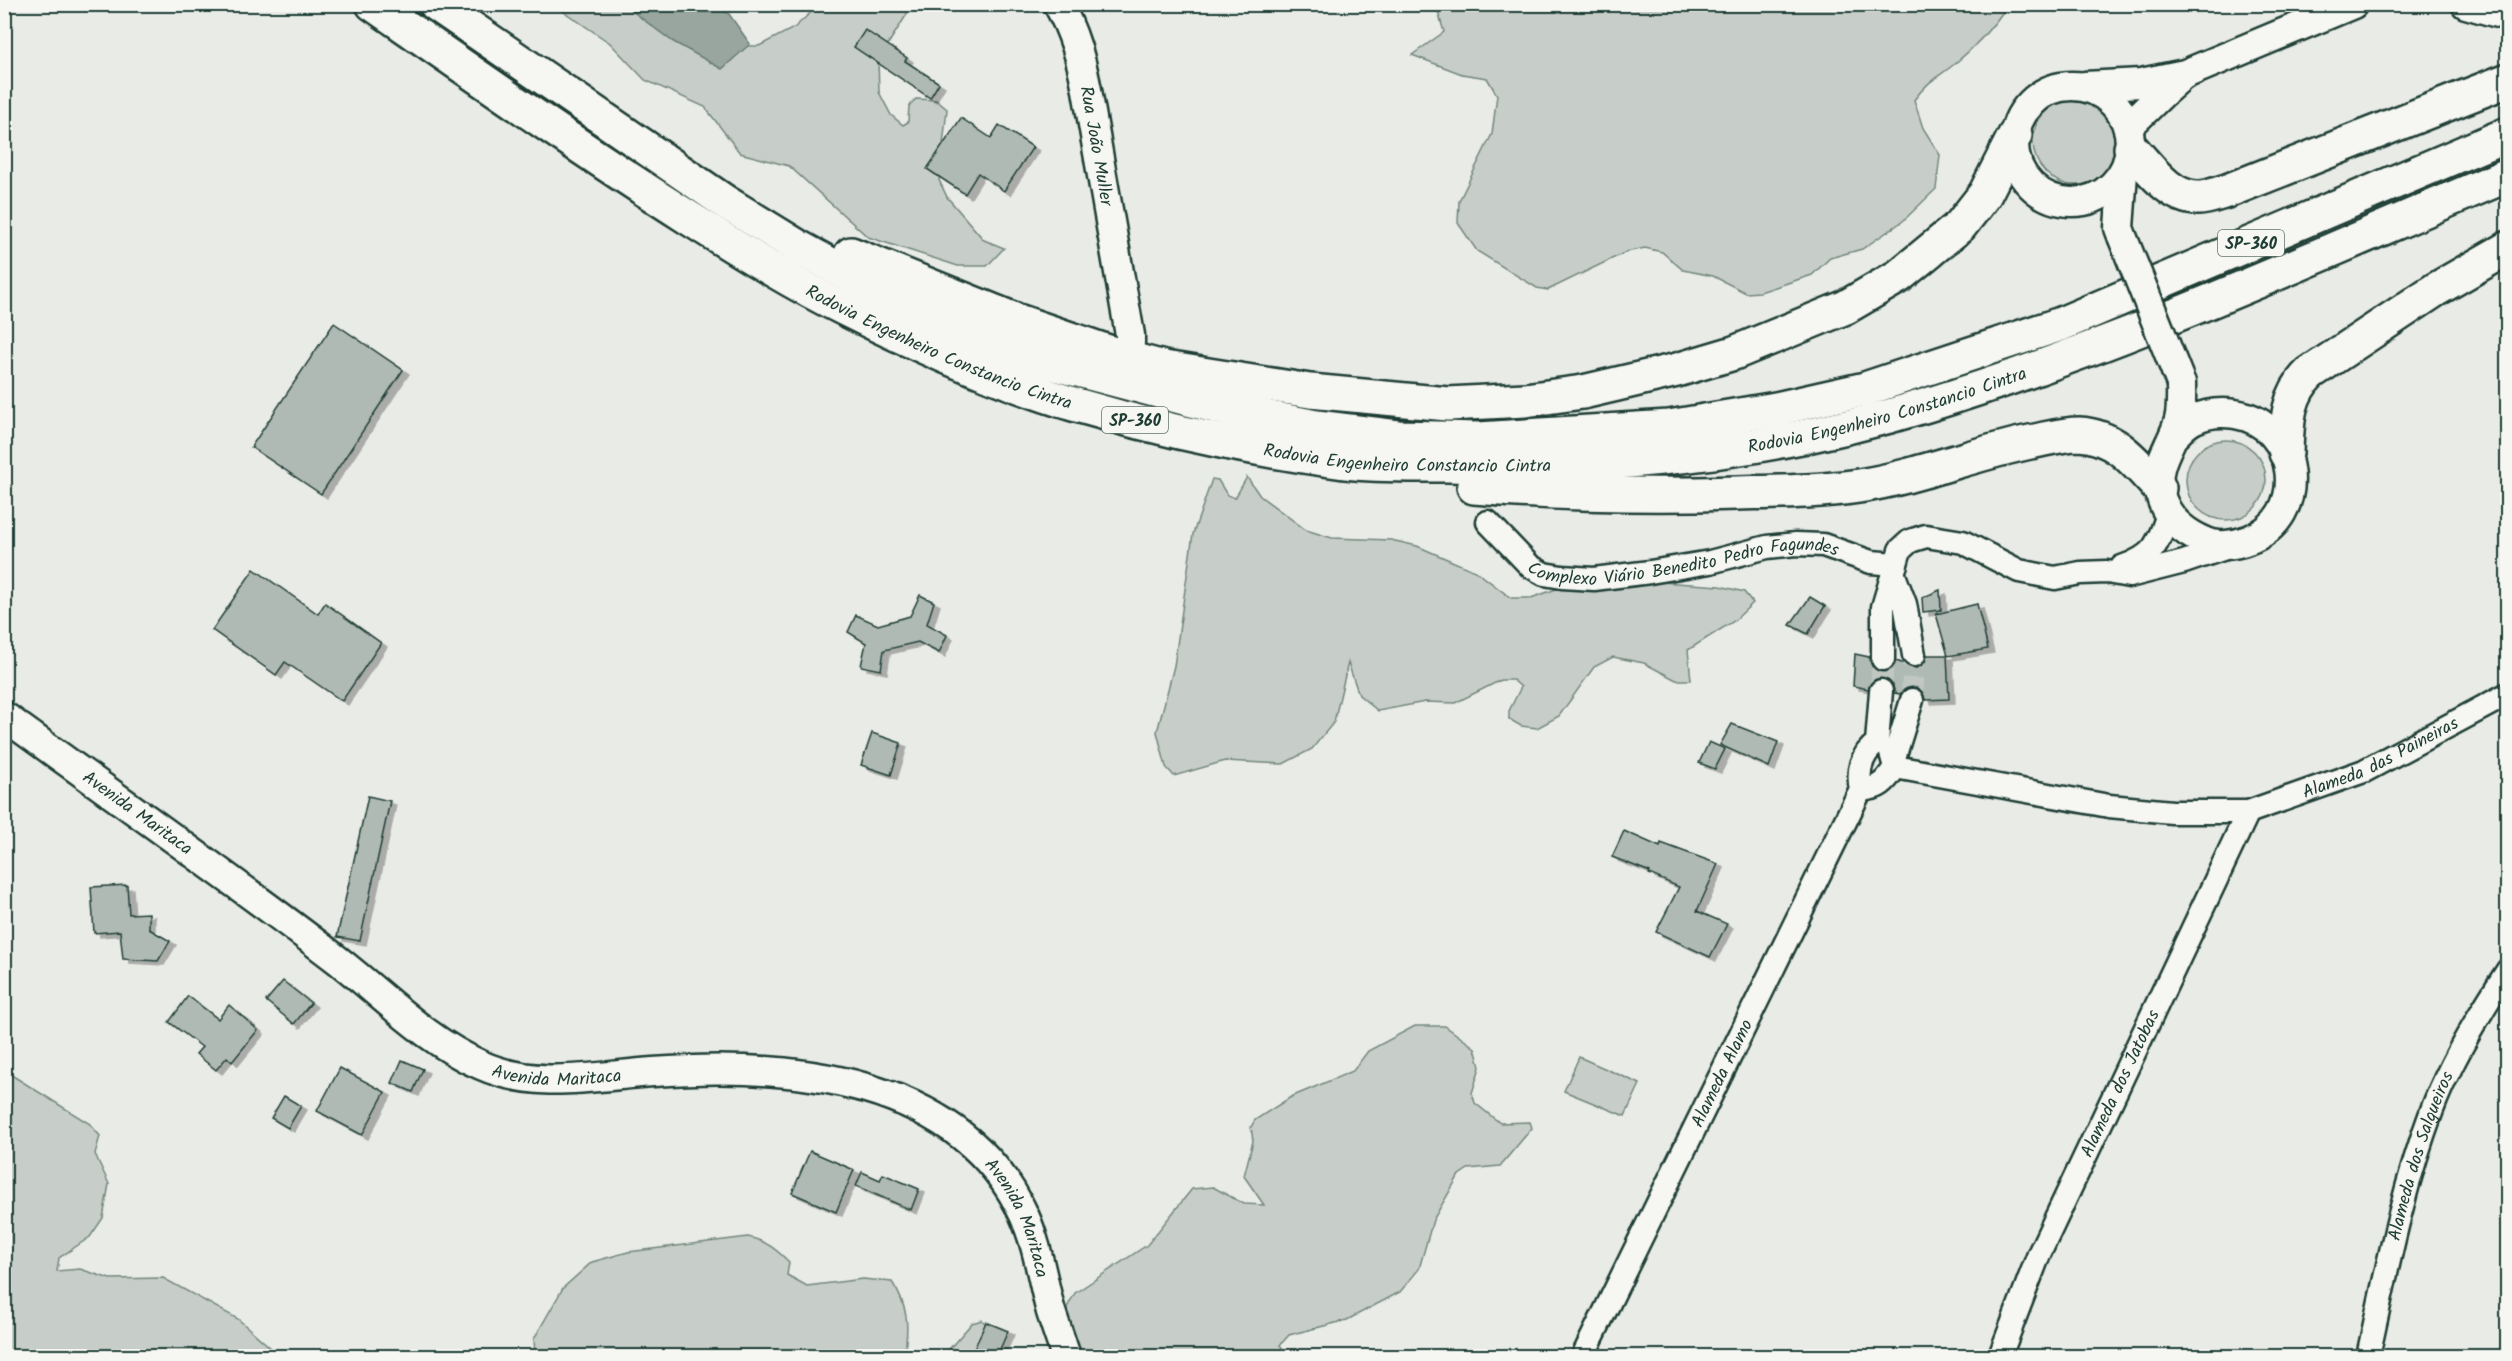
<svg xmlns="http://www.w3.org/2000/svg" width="2512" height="1361" viewBox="0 0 2512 1361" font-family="Kalam,sans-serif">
	<defs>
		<filter id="shadow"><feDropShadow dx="6" dy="4" stdDeviation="0" flood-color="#0004"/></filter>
	</defs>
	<rect width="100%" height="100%" fill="#e9ebe7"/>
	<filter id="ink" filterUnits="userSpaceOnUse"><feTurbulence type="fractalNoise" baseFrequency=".0167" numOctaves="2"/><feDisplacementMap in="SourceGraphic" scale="12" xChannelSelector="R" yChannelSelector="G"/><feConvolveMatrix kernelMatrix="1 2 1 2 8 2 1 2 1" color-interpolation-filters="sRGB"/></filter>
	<g filter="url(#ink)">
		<g fill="#c7cec9" stroke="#73867e" stroke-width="1.5">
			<path d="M554,5H650L736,46H759L794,28L819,5H906L907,14L878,60L879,92L891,115L903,125L908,122L909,106L916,99L936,100L947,109L939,180L947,197L984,240L1004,248L987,266H958L868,237L789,166L740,153L705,107L645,80L610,43Z"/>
			<path d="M1436,5V4L2008,5C1993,27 1973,49 1952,66C1935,79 1927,82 1914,100L1923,128L1940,155L1936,189L1903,221L1862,249L1830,258L1812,275L1760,292L1746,293L1713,276L1683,270L1662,252L1645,248L1626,252L1548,290L1537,288L1477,251L1458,223L1459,201L1492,134L1497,95L1487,78L1462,74L1412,55L1444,32Z"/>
			<circle cx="2076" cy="142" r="43"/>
			<circle cx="2226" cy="480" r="40"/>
			<path d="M1247,477L1260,496L1306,530L1332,538L1391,540L1417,546L1477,572L1511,598H1531L1576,582L1617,579L1720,586L1744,592L1753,603L1734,621L1688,650L1691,680H1676L1644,663L1613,657L1594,667L1559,716L1537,728L1521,726L1509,719V711L1521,687L1513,680H1501L1455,703L1425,702L1378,711L1359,695L1348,663L1334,722L1312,749L1283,764L1225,761L1174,776L1166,767L1157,732L1174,666L1193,534L1212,479L1218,480L1227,495L1235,498Z"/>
			<path d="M1415,1026H1445L1475,1048L1480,1067L1472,1093L1475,1103L1500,1123L1530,1122L1532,1128L1500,1166L1468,1169L1459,1175L1433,1220L1419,1269L1400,1292L1347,1320L1289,1335L1280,1345L1288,1356H1059V1322L1075,1293L1147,1245L1192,1189L1213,1187L1244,1204L1264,1205L1244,1176L1253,1141L1251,1127L1255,1120L1291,1097L1353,1071L1368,1051Z"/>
			<path d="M1579,1057L1640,1084L1625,1116L1564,1091Z"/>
			<path d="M5,1071L90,1124L100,1136L95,1154L109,1184L103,1218L90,1237L59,1258L57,1271L80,1269L110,1279L163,1278L238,1319L280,1356H5Z"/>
			<path d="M748,1237C766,1241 776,1249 789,1262L787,1275L807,1286L863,1279L892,1282C909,1308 909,1327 904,1356H538L535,1354L534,1339L563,1288L592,1262L628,1252Z"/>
			<path d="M982,1320L987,1325L985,1356H943L972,1323Z"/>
		</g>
		<path fill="#99a6a0" stroke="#687c75" stroke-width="1.5" d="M624,5H715L729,14L750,44L722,69L672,41Z"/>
		<g fill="#b0bab5" stroke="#1f3d34" stroke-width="1.5" filter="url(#shadow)">
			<path d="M865,30L907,58L905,61L939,83L930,98L854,47Z"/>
			<path d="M961,118L991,138L999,125L1033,147L1004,191L978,173L965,194L927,169Z"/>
			<path d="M334,323L403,370L321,494L251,447Z"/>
			<path d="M254,569L318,614L325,603L381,643L342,701L285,662L276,675L212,630Z"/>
			<path d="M1940,590L1941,610L1923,612L1922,598Z"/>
			<path d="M920,595L934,602L927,624L947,635L939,653L918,642L884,650L881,670L861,666L866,643L848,632L856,615L878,625L910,616Z"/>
			<path d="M1810,597L1825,606L1808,634L1790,625Z"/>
			<path d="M1977,604L1988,649L1948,656L1936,614Z"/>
			<path d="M1855,654L1869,657L1872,666L1882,672L1890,670L1896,661L1916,668L1923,665L1927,655H1947L1949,699L1925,700L1922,691L1915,687H1908L1900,694L1894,693L1893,685L1883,678L1875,679L1868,689L1853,686Z"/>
			<path d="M1732,724L1778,742L1769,767L1720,745Z"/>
			<path d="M872,733L901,743L891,775L861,765Z"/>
			<path d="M1709,742L1725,749L1715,769L1699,763Z"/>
			<path d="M368,796L390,801L360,941L337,937Z"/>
			<path d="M1624,831L1660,847L1661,843L1718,864L1697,911L1727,924L1710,957L1656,932L1679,887L1649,874L1650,872L1612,857Z"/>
			<path d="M127,885L129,914L149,913V929L170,941L158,961L123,959L120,931L94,933L91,887Z"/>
			<path d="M283,981L311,1003L294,1024L266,1001Z"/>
			<path d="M188,996L218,1019L229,1005L258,1030L232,1062L227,1057L216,1070L196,1054L202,1047L169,1022Z"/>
			<path d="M402,1060L423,1069L413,1092L392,1083Z"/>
			<path d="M340,1068L385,1092L362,1135L317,1111Z"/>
			<path d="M284,1096L301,1106L288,1128L271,1118Z"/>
			<path d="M810,1151L854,1170L836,1212L792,1193Z"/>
			<path d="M862,1172L880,1180L883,1174L919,1189L911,1210L856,1186Z"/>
			<path d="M986,1322L1008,1331L997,1356H971Z"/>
		</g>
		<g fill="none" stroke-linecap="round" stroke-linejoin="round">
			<g stroke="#c1c8c3" stroke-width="22" stroke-dasharray="22 11" stroke-linecap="butt">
				<path d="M1881,691L1883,659"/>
				<path d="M1912,700L1914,655"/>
			</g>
			<defs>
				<g id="minor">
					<path id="s1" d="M1488,522L1530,566L1544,574L1562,577L1594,579L1650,572L1710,562L1767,547L1796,544L1823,545L1871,562L1896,564"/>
					<path d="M2122,567C2154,556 2158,545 2168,514"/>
					<path d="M1894,575L1905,604L1914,655"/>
					<path d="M1883,659V607L1900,550L1910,541L1926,536L1963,542L2019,571L2055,578L2080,573L2107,572L2129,576L2184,562L2231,546"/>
					<path d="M1894,758L1912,700"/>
					<path id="s2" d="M1895,767L2109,806L2172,812H2248L2364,771L2508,694"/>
					<path d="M1861,789C1878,790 1886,782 1895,767L1891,753"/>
					<path id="s3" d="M1583,1356L1861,789C1857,771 1861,754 1877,743L1881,691"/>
					<path id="s4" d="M2000,1356L2039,1254L2248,812"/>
					<path id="s5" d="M2368,1356C2386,1274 2402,1190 2432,1110C2450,1062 2479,1014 2508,970"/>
				</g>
				<g id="tertiary">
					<path id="s6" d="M1058,4C1074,32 1081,59 1087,90L1130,335V343L1123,357"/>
					<path d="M2466,4L2508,16"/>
					<path d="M2085,86L2141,83L2185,74L2353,4"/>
					<circle cx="2072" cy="144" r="58"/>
					<path d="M2128,127L2165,91L2183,75"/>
					<path d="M2122,236L2119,228L2123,173"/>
					<path d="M2174,436C2180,430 2187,422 2195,419C2207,413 2222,412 2235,414C2300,424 2311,518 2248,540C2235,545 2217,548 2204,541C2181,531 2163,515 2159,488C2155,462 2173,443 2179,420C2182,408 2181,395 2181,383"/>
					<path id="s7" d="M4,716C115,797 227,875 335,958C383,995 426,1041 481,1065C537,1090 595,1076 653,1072C787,1062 960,1076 1024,1215C1038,1246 1042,1279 1051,1312C1056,1327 1061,1342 1066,1356"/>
				</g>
				<g id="motorway">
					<path id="s8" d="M373,4C478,77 582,150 689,218C741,251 794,284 849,311C921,347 996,381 1073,404C1161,430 1253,450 1344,462C1378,466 1414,465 1448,465C1610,470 1772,453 1927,405C2125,344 2317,255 2508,175"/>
					<path d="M436,4L725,202L800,248L877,290L967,332L1044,361L1230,410L1316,427L1398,437L1479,439L1669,427L1776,409L1865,389L2061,324L2508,134"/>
					<path d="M2131,148C2149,167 2170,199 2199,198C2208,198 2219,193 2227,191L2508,80"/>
					<path d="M851,254L1015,320L1123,357L1164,368L1310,391L1448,404L1525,400L1583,392L1677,370L1734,353L1846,307L1899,276L1960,226L1985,194L2015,135"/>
					<path d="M2286,453C2287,422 2287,395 2310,373L2435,290L2508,248"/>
					<path d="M1474,487C1562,494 1649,496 1737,493C1778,492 1818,492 1859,486C1917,477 1972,454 2030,442C2046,439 2062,434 2079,434C2116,436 2136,463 2159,488"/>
				</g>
			</defs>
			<use href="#minor" stroke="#1f3d34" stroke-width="27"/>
			<use href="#tertiary" stroke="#1f3d34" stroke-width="33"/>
			<use href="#motorway" stroke="#1f3d34" stroke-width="38"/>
			<use href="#minor" stroke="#f6f6f2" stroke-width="22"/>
			<use href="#tertiary" stroke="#f6f6f2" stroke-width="28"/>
			<use href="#motorway" stroke="#f6f6f2" stroke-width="33"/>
			<defs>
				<path id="tertiary-bridge" d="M2122,236L2180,381"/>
			</defs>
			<use href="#tertiary-bridge" stroke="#1f3d34" stroke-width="33" stroke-linecap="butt"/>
			<use href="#tertiary-bridge" stroke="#f6f6f2" stroke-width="28"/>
		</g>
	</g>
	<g text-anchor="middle" stroke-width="4.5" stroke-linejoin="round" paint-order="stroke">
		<g fill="#f6f6f2" stroke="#60746d" stroke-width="1.5">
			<rect x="2218" y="230" width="66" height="26" rx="4.5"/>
			<rect x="1102" y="407" width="66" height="26" rx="4.5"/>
		</g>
		<g font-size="16" font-weight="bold" fill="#1f3d34">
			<text x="2251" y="249">SP-360</text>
			<text x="1135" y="426">SP-360</text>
		</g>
		<g font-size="18" fill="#1f3d34" stroke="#f6f6f2">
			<text dy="6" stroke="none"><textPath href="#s6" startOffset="148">Rua João Muller</textPath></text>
			<text dy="6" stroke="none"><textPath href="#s8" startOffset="664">Rodovia Engenheiro Constancio Cintra</textPath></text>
			<text dy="6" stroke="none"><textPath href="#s8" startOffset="1636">Rodovia Engenheiro Constancio Cintra</textPath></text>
			<text dy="6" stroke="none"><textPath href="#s8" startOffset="1150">Rodovia Engenheiro Constancio Cintra</textPath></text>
			<text dy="6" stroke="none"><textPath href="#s1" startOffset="218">Complexo Viário Benedito Pedro Fagundes</textPath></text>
			<text dy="6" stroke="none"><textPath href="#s2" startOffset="500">Alameda das Paineiras</textPath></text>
			<text dy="6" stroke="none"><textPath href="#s7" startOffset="165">Avenida Maritaca</textPath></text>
			<text dy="6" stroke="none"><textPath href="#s7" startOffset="669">Avenida Maritaca</textPath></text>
			<text dy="6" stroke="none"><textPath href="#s3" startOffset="315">Alameda Alamo</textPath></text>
			<text dy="6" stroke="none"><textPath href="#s4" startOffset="298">Alameda dos Jatobas</textPath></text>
			<text dy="6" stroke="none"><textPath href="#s5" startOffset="207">Alameda dos Salgueiros</textPath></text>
			<text dy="6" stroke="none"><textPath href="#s7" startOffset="1190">Avenida Maritaca</textPath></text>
		</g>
	</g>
	<rect width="2512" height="1361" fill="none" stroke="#f6f6f2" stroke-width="24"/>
	<rect x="12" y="12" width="2488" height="1337" fill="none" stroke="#1f3d34" stroke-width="2" filter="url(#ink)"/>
</svg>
